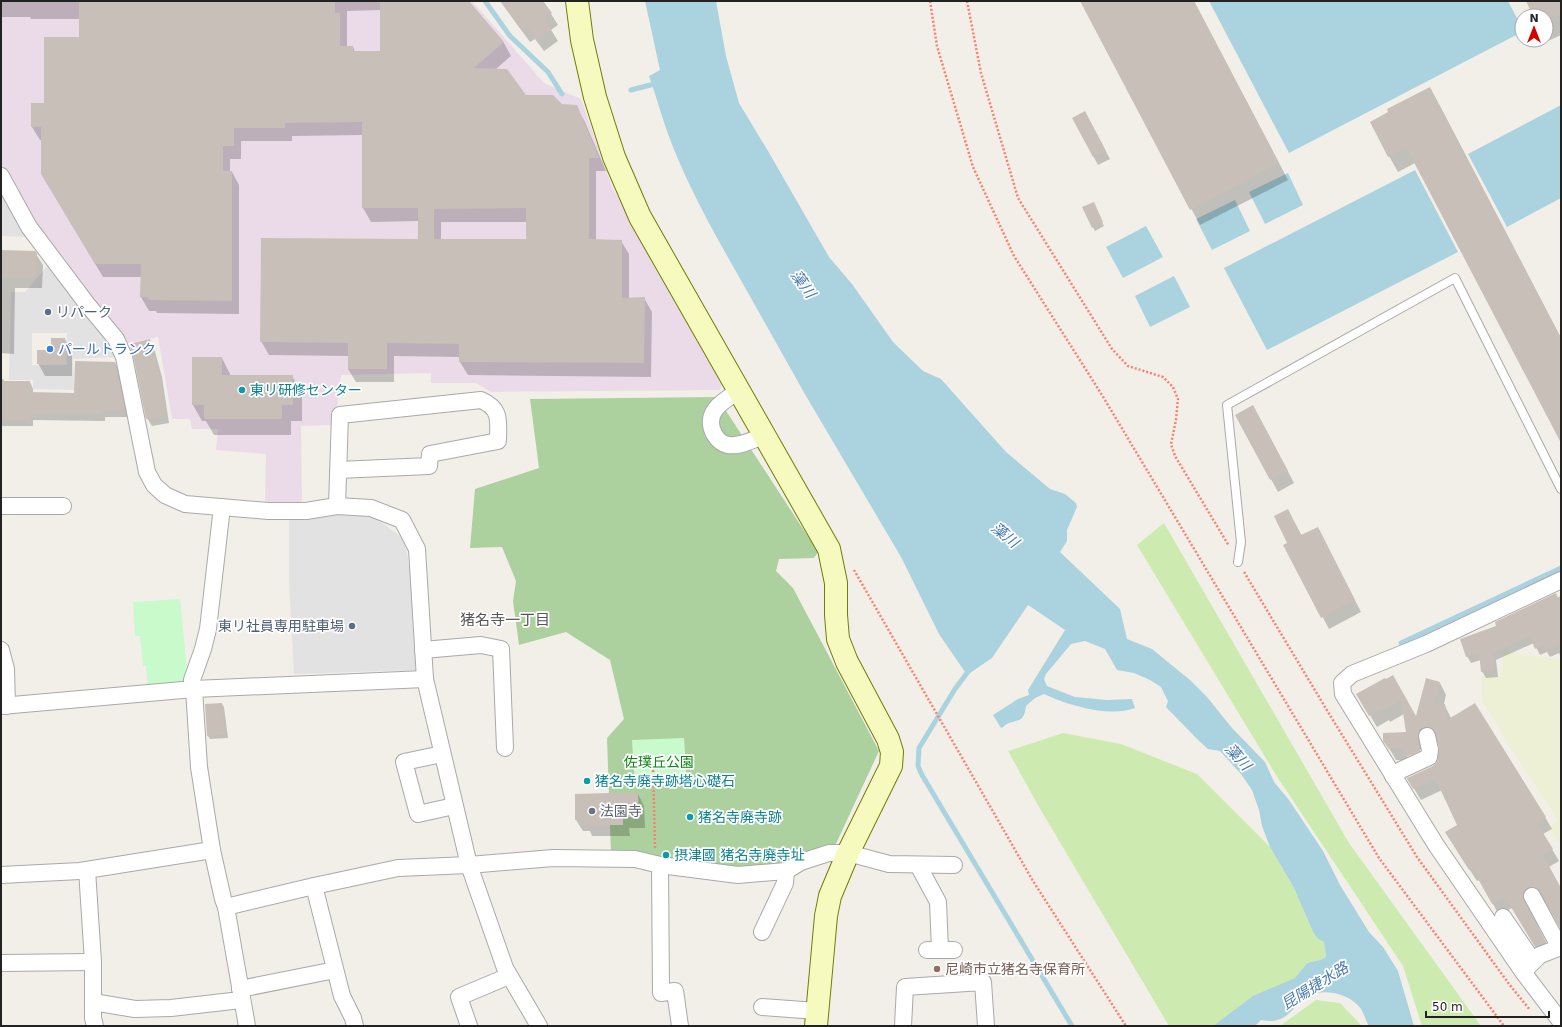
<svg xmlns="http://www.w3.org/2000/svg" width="1562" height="1027" viewBox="0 0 1562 1027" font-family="'DejaVu Sans','Noto Sans JP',sans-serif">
	<rect width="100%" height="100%" fill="#f2efe9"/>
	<path fill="#ebdbe8" d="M1,1H472L544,83L581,99L612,187L722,382L720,390L491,392L476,383H431V373L341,375L335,425L301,426L302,503H265L266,454L216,450L218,429H192L190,419H172L158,337L126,344L32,224L1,165Z"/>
	<path fill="#eef0d5" d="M1504,651L1561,660V845L1549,828L1558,820L1525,771L1482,701L1481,676H1500Z"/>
	<g fill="#cdebb0">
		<path d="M1164,523L1349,843L1481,1026H1422L1403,966L1276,775L1137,545Z"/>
		<path d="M1063,733L1121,744L1197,774L1270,847L1294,888L1313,932L1318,939L1324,942L1326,957L1320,960L1307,963L1295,978L1221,1020L1213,1026H1169L1039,807L1008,751Z"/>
		<path d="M1316,1000L1340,1003L1362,1026H1280Z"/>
	</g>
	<path fill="#add19e" d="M717,397L818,552L814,558L779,559L776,571L793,588L879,751L834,848L795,854L777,870L672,862L611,853L607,738L624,719L610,660L566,632L519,645L513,601L516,581L502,547L470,548L475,489L539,468L530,399Z"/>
	<g fill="#c8facc">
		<path d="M180,599L188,680L184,685L148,689L146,666H143L140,636H135L133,602Z"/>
		<path d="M684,738L687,785L635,786L632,740Z"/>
	</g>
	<g fill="#e2e2e2" fill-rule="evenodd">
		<path d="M1,187L30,237L1,236Z"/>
		<path d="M48,265L102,331L116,357L73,359L74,390L33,389V380H9L11,292H25ZM32,333H67V365H32Z"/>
		<path d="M369,513L405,540L410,573L417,670L294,674L289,582V517Z"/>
	</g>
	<g fill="#aad3df">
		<path d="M645,1H716L726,56L739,103L768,151L829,257L852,284L893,342L923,371L941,379L1006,452L1050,489L1065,494L1076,503L1077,507L1067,530V541L1060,552L1120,609L1127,639L1152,649L1190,680L1207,697L1232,728L1265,762L1274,782L1289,800L1323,851L1340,885L1369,932L1383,947L1398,971L1414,1026H1369C1366,1021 1364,1014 1361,1009C1349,991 1315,986 1299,1001C1297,1003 1296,1006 1294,1008C1284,1020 1275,1023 1261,1020L1255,1026H1213L1253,996L1295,978L1307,963L1320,960L1326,957L1324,942L1318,939L1313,932L1294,888L1270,847L1262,826L1259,810L1252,790L1241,774L1220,751L1208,749L1198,740L1166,707L1168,701L1161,687L1150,680L1134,673L1117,670L1105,649L1085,641L1071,644L1046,674L1044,679L1047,686L1075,697L1107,700L1132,699L1135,708C1110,718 1067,705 1044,694L1035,698L1026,706C1024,721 1021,719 1009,723C1006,724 1004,727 1001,728L993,715L1018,699L1029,695L1028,690L1065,630L1028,605L992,658L967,675L939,634L901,557L806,396L716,236C698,203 681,169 668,134C661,115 656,95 649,76L660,70Z"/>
		<path d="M1209,1H1508L1522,28V32L1289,153Z"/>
		<path d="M1561,105V198L1507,227L1468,154Z"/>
		<path d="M1415,170L1458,252L1267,350L1224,268Z"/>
		<path d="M1288,173L1303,205L1265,224L1249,192Z"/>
		<path d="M1235,200L1250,231L1212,250L1196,219Z"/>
		<path d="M1146,226L1163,257L1123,278L1106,247Z"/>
		<path d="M1174,276L1190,307L1150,327L1135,296Z"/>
	</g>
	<g fill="#0003" fill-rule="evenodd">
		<path d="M1,1H467L504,43L511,56L496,69L525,96L561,105L576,106L584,120L606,171H596V240L621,241L629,254V299L644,298L652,312L651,377L468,375L460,362V357L394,356V382H356L348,369V356L269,355L261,341L419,240V221L371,222L363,208V135L292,136V141H241V159H230V172H232L239,185V314L157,313L156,311H149L141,297L142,277H103L42,174V140H40L32,127L80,38V19H31L30,17H1ZM381,10V52H355L353,47H347V11ZM441,222H527V240H441Z"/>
		<path d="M500,1H543L558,25L551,30L558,41L544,51L535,39L530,42Z"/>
		<path d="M1081,1H1194L1288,180L1200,225Z"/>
		<path d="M1527,1H1561V35L1548,41L1546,37V16H1534Z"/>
		<path d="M1439,104L1561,338V441L1415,163L1398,172L1389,156Z"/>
		<path d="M1073,118L1089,120L1110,159L1098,165Z"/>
		<path d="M1095,207L1104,226L1095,231L1093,227Z"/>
		<path d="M1,251L36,254L43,265L42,288H15L14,354L1,353Z"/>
		<path d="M65,339L72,351V376H45L38,363Z"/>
		<path d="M149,340L154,348L162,377L169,423L152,426L147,418Z"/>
		<path d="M222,358L231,376H292L302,392V421H291V435H214L206,421H202L193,405Z"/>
		<path d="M115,362L118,369L128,417H105V421L33,420V426H1V379H3L5,382H30L33,389V393L75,394Z"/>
		<path d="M1236,415L1260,419L1294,483L1278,492Z"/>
		<path d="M1288,511L1302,536L1324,540L1361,612L1329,629L1285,545L1289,543Z"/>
		<path d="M1561,596V657L1559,653L1550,657L1547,652L1540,655L1534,643L1496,660L1498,677L1486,678L1482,671L1481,660L1471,663L1467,656L1498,626Z"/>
		<path d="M1385,679L1417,718L1440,683L1446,695L1444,704L1451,718L1545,817L1552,829L1543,834L1559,861L1549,867L1560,887H1561V928L1547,903L1540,898L1534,899L1529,908L1530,913L1552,954L1543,958L1512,908L1499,915L1480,880L1477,881L1453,844L1458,825L1442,790L1421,800L1408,779L1434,766L1438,763L1440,748L1438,739L1432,738L1424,748L1407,756V758L1424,750L1426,762L1396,760L1392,753L1384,741L1407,733L1404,714L1390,722L1389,720L1377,727L1358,695Z"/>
		<path d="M222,704L224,707L228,738L210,739L208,736Z"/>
		<path d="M638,794L644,806L645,828H629L630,836H592L590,831H583L576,820Z"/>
	</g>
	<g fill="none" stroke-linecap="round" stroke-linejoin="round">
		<g stroke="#aad3df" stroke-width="5">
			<path d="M485,1L510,36L548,72L562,94"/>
			<path d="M631,90L658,83"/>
			<path d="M1401,643L1561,568"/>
			<path d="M970,669L955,689L919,748L918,766L922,775L1072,1026"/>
		</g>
	</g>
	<g fill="#c7bfb8" fill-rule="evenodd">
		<path d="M79,1H335V13H340V46H353V51H380V1H469L504,42L474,68L507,69L526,95H553L562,104L577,105L599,158H589V239L622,240V298L645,297L644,363L459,362V344L387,343V369H348V343L260,342L261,238L418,239V208H362V122L285,123V128H234V146H223V171H232V301L148,300V297H140L141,264H95L41,174V127H31V103H44V37H79ZM526,208V239H434V209Z"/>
		<path d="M501,1H543L552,13L544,18L552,29L536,40L527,27L522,31Z"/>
		<path d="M1080,1H1194L1279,163L1190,210Z"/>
		<path d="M1526,1H1561V14L1546,21V16H1533Z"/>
		<path d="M1430,87L1561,338V443L1406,147L1388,157L1370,122L1388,112L1387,109Z"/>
		<path d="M1085,111L1106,151L1093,157L1072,118Z"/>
		<path d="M1094,202L1103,222L1092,228L1082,207Z"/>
		<path d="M1,250L35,251L37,253L36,277H1Z"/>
		<path d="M51,338H65V364H37V350H51Z"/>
		<path d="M150,339L156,368H158L166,416L146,419L133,355L129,344Z"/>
		<path d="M192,357H222V375H293V405H282V419H204V405H192Z"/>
		<path d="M75,361L115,362L125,411H102V414H30V420H1V381H30V392L74,393Z"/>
		<path d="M1253,405L1288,471L1270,480L1235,415Z"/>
		<path d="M1288,509L1301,535L1318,527L1355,600L1321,618L1283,545L1287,543L1274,516Z"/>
		<path d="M1556,593L1561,606V643L1545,650L1543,645L1535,649L1530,636L1493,653L1494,670L1481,672L1479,652L1466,657L1460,639L1496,626L1495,622Z"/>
		<path d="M1393,675L1416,716L1426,678L1440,682L1434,705L1445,704L1447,720L1475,703L1546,817L1537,823L1553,849L1543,855L1561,888V930L1537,888L1532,887L1527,888L1524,891L1523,896L1546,942L1535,947L1505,897L1492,904L1472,868L1469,870L1445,832L1457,825L1435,778L1413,789L1407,779V778L1433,766L1437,762L1439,748L1434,730L1430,727H1425L1420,729L1418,738L1420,751L1404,758L1403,748L1389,749L1383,741V733L1406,732L1401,700L1383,711V708L1369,716L1356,694L1385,678L1386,679Z"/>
		<path d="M222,703L226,734L207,736L205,704Z"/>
		<path d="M610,793H638L639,817H623V825H585V820H575V794Z"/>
	</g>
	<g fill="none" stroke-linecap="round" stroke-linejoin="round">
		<defs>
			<path id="lane" d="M1238,562L1241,542L1227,405L1455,278L1561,489"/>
			<g id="street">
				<path d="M1,176L29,227L87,304L116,339L124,357L147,472L154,485L165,495L185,504L268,511H306L337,506L371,508L402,520L417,549L425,679L469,865L505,968L539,1026"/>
				<path d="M739,391C723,401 703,412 714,434C717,439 722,444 728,445C741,447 754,439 765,435"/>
				<path d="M1,506H63"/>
				<path d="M337,506L340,415L481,400C502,409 498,422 498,441L430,454L429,466L338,470"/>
				<path d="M1561,580L1426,644L1352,674L1342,683L1343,694L1436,845L1523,972L1561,1022"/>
				<path d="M1,650L6,669L7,706"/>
				<path d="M423,650L481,645L501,649L505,748"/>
				<path d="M1,706L194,689L192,680L203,649L208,629L222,507"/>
				<path d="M442,754L404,762L418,814L454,806"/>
				<path d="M1393,776L1401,770L1429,757L1430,750L1427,736"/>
				<path d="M660,865L661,993L675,991L680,1026"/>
				<path d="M918,865L938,902L940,950"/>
				<path d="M87,870L93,962V1018L95,1026"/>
				<path d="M1,875L80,871L212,850"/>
				<path d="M314,886L342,996L353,1018L355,1026"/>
				<path d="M1532,896L1560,948"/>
				<path d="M226,907L314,886L398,868L469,865L553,858L635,859L660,865L738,875L786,871L801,862L829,853H848L889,864L954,865"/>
				<path d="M1503,917L1533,961"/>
				<path d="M762,932L785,883L786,871"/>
				<path d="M927,950H954"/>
				<path d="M1,963L93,962"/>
				<path d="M1527,968L1540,955L1561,947"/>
				<path d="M240,989L335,970"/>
				<path d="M93,1002L135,1009L171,1008L241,1000"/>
				<path d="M762,1007L817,1011"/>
				<path d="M247,1026L226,907L223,899L212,850L199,767L194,689L425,679"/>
				<path d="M469,1026L459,997L509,976"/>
				<path d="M903,1026L905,987L983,982L986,1026"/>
			</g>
			<path id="secondary" d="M577,1L582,40L595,97L614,157L640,217L829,549L836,583V615L838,639L847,662L888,739L892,752L891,766L848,853L830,896L826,916L816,1026"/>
		</defs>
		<use href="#lane" stroke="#a9a9a9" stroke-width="10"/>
		<use href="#street" stroke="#a9a9a9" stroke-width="18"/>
		<use href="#secondary" stroke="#707d05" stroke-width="24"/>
		<g stroke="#fa8072" stroke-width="2.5" stroke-dasharray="2 2" stroke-linecap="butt">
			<path d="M930,1L937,46L973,167L1014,256L1102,395L1379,858L1504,1026"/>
			<path d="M967,1L981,73L1018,198L1112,349L1128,366L1163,377L1173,387L1178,399L1176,420L1171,444L1175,456L1229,546"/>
			<path d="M854,570L1033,881L1126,1026"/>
			<path d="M1244,572L1325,707L1417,857L1509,984L1530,1010"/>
			<path d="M653,766L655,848"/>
		</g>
		<use href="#lane" stroke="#fff" stroke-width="8"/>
		<use href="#street" stroke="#fff" stroke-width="16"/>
		<use href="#secondary" stroke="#f7fabf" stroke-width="22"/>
	</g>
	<g fill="#5c6f8a" stroke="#fff" stroke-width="1.5">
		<circle cx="48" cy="312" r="4"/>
		<circle cx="352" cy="626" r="4"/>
	</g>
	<circle fill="#3f7fe0" stroke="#fff" stroke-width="1.5" cx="50" cy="349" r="4"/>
	<g fill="#0f9aa8" stroke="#fff" stroke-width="1.5">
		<circle cx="242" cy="390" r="4"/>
		<circle cx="587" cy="781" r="4"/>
		<circle cx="690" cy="817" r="4"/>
		<circle cx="666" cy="855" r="4"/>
	</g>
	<circle fill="#6b7280" stroke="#fff" stroke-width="1.5" cx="592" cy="811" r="4"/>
	<circle fill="#8d6e63" stroke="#fff" stroke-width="1.5" cx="937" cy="969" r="4"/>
	<g text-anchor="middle" stroke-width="3.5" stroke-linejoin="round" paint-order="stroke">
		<g font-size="14" fill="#4e5e75" stroke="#fff" text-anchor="start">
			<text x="56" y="317">リパーク</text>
			<text x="344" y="631" text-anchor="end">東リ社員専用駐車場</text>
		</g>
		<g font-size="14" fill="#366cbe" stroke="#fff" text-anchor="start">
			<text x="58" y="354">パールトランク</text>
		</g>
		<g font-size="14" fill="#0d838f" stroke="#fff" text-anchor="start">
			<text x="250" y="395">東リ研修センター</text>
			<text x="595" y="786">猪名寺廃寺跡塔心礎石</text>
			<text x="698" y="822">猪名寺廃寺跡</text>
			<text x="674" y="860">摂津國 猪名寺廃寺址</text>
		</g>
		<g font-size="14" fill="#0c8416" stroke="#fff">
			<text x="659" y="767">佐璞丘公園</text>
		</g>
		<g font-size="14" fill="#5b616d" stroke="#fff" text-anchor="start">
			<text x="600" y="816">法園寺</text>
		</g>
		<g font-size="14" fill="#785e54" stroke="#fff" text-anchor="start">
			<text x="945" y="974">尼崎市立猪名寺保育所</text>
		</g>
		<g font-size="15" font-style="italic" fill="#4a7aab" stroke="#fff">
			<text transform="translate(803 284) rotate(54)" y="5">藻川</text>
			<text transform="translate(1005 535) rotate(39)" y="5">藻川</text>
			<text transform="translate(1238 757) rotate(48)" y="5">藻川</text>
			<text transform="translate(1315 986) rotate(-32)" y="5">昆陽捷水路</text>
		</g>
		<g font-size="15" fill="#555" stroke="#fff">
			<text x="505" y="625">猪名寺一丁目</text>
		</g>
	</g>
	<rect width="1562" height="1027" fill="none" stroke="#222222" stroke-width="4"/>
	<g transform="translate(1534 28)"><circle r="19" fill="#ffffff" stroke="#a7a7a7"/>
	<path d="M0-3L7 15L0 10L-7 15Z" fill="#d40000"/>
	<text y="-6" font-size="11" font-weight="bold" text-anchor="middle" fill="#222222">N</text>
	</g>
	<path d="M1426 1011v6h123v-6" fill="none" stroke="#222222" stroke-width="2"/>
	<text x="1432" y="1011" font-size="12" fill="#222222" stroke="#ffffff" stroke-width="3" paint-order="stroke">50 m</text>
</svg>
